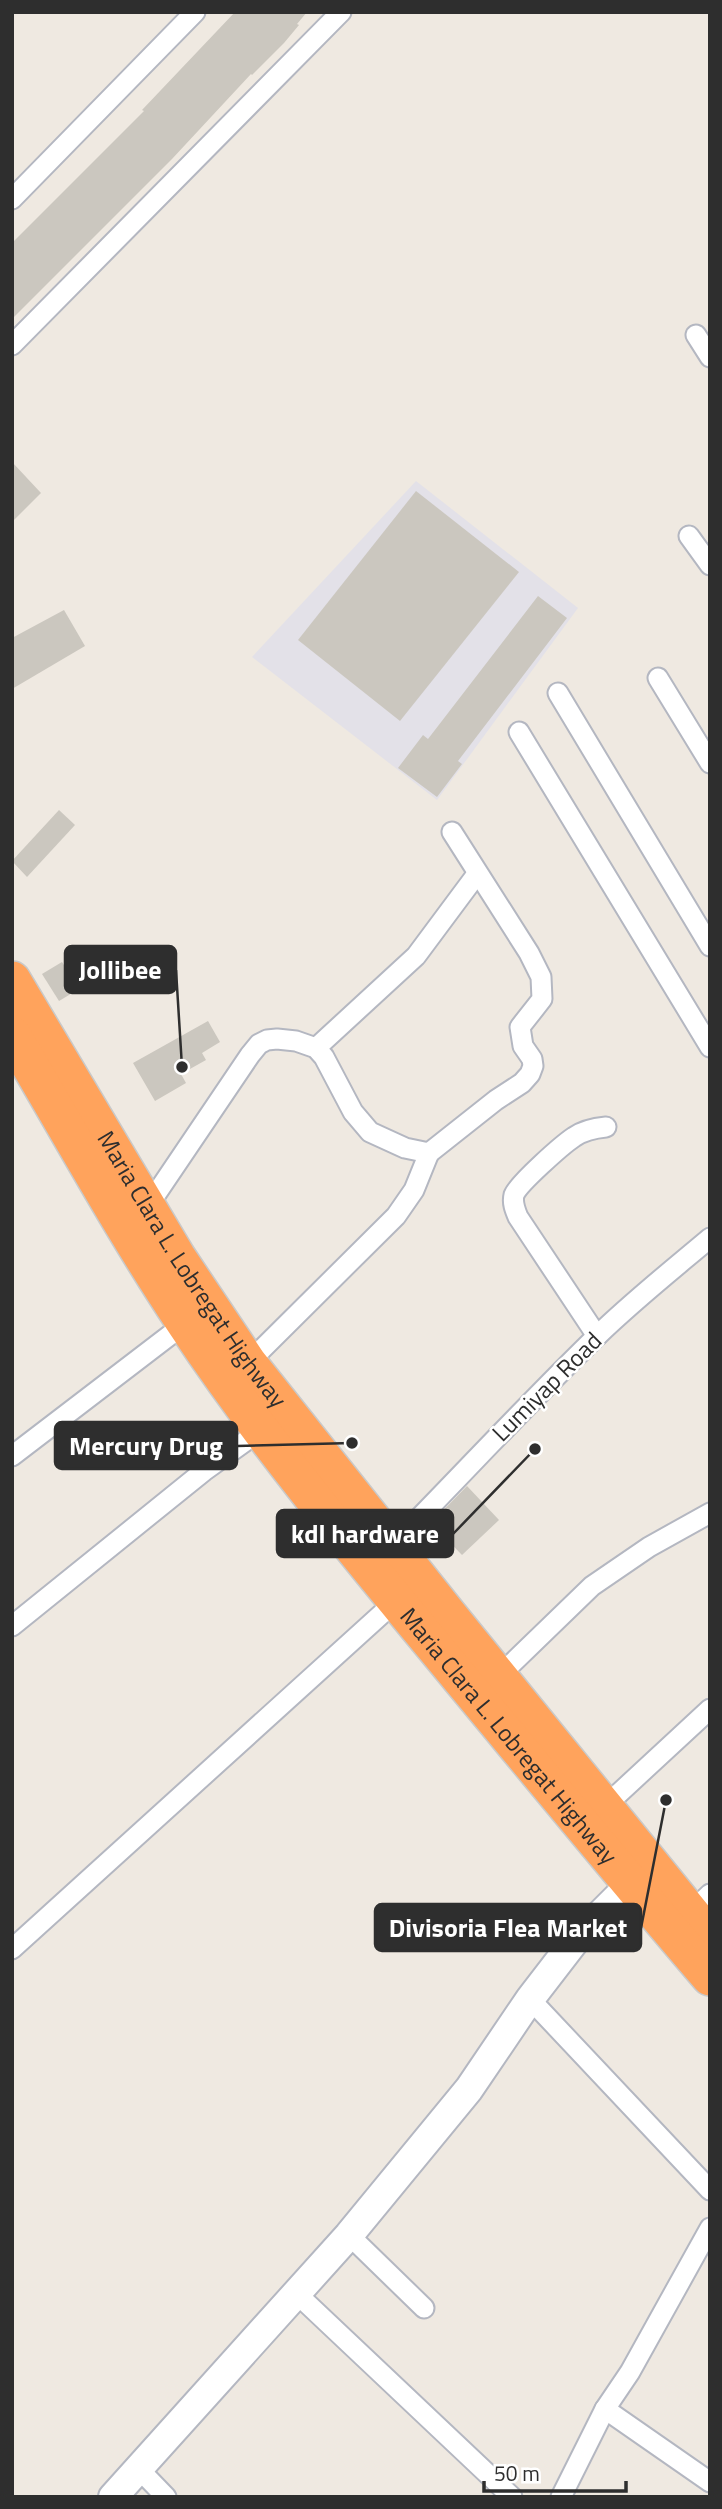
<svg xmlns="http://www.w3.org/2000/svg" width="722" height="2509" viewBox="0 0 722 2509" font-family="'Titillium Web',sans-serif">
	<rect width="100%" height="100%" fill="#efe9e1"/>
	<path fill="#e3e1e8" d="M416,481L578,608L437,800L252,657Z"/>
	<g fill="#cbc7bf">
		<path d="M235,12H307L297,24L299,25L284,43L252,75L251,74L172,159L12,319V243L144,111L142,110Z"/>
		<path d="M12,462L41,493L12,522Z"/>
		<path d="M416,491L519,572L400,721L298,640Z"/>
		<path d="M538,596L567,618L458,761L462,764L437,797L398,768L423,735L428,739Z"/>
		<path d="M64,610L85,646L12,689V638Z"/>
		<path d="M59,810L75,825L27,877L12,861Z"/>
		<path d="M62,962L79,989L59,1001L42,974Z"/>
		<path d="M208,1021L220,1042L202,1053L206,1060L181,1074L186,1083L155,1101L133,1063Z"/>
		<path d="M467,1486L499,1520L462,1555L431,1523Z"/>
	</g>
	<g fill="none" stroke-linecap="round" stroke-linejoin="round">
		<defs>
			<g id="street">
				<path d="M12,199L195,12"/>
				<path d="M696,335L710,357"/>
				<path d="M12,345L341,12"/>
				<path d="M689,536L710,565"/>
				<path d="M658,678L710,763"/>
				<path d="M558,693L710,946"/>
				<path d="M519,732L710,1047"/>
				<path d="M316,1048L416,956L477,874"/>
				<path d="M148,1206L250,1055L259,1044L267,1040L277,1039L296,1041L316,1048L324,1057L353,1112L370,1132L405,1148L429,1153L496,1100L522,1083L530,1074L533,1066L532,1059L523,1046L520,1027L542,999L541,977L529,953L452,832"/>
				<path d="M597,1336L518,1217C515,1210 512,1203 514,1195C518,1184 562,1145 574,1137C584,1130 595,1128 606,1127"/>
				<path d="M248,1363L396,1216L414,1190L429,1153"/>
				<path d="M12,1456L191,1319"/>
				<path d="M389,1549C459,1478 526,1405 597,1336C633,1301 672,1270 710,1238"/>
				<path d="M12,1626L204,1471L261,1430"/>
				<path d="M499,1676L592,1586L649,1547L710,1513"/>
				<path d="M603,1808L710,1709"/>
				<path d="M690,1913L710,1894"/>
				<path d="M12,1949L396,1601"/>
				<path d="M530,1999L710,2190"/>
				<path d="M349,2235L424,2308"/>
				<path d="M296,2293L512,2497"/>
				<path d="M605,2409L710,2482"/>
				<path d="M138,2468L166,2497"/>
				<path d="M561,2497L605,2409L630,2372L710,2228"/>
			</g>
			<path id="secondary" d="M113,2497L349,2235L469,2089L530,1999L577,1938L645,1870"/>
			<g id="highway">
				<path id="s1" d="M12,980L177,1257L248,1363L446,1612L710,1937"/>
				<path id="s2" d="M12,1035C69,1131 123,1230 185,1323C268,1448 365,1563 460,1678C543,1778 625,1878 710,1977"/>
			</g>
		</defs>
		<use href="#street" stroke="#b4b7c1" stroke-width="23"/>
		<use href="#secondary" stroke="#b4b7c1" stroke-width="32"/>
		<use href="#highway" stroke="#c9c9c9" stroke-width="40"/>
		<use href="#street" stroke="#fff" stroke-width="19"/>
		<use href="#secondary" stroke="#fff" stroke-width="28"/>
		<use href="#highway" stroke="#ffa35c" stroke-width="37"/>
	</g>
	<g text-anchor="middle" stroke-width="5" stroke-linejoin="round" paint-order="stroke">
		<g font-size="24" fill="#2e2e2e" stroke="#fff">
			<text dy="8" stroke="none"><textPath href="#s1" startOffset="341">Maria Clara L. Lobregat Highway</textPath></text>
			<text transform="translate(547 1387) rotate(-45)" y="8">Lumiyap Road</text>
			<text dy="8" stroke="none"><textPath href="#s2" startOffset="861">Maria Clara L. Lobregat Highway</textPath></text>
		</g>
	</g>
	<path fill="none" stroke="#2e2e2e" stroke-width="2.5" d="M182 1067L176 970M352 1443L237 1446M535 1449L453 1534M666 1800L641 1928"/>
	<g fill="#2e2e2e" stroke="#fff" stroke-width="2.5">
		<circle cx="182" cy="1067" r="7"/>
		<circle cx="352" cy="1443" r="7"/>
		<circle cx="535" cy="1449" r="7"/>
		<circle cx="666" cy="1800" r="7"/>
	</g>
	<g fill="#2e2e2e" stroke="#2e2e2e" stroke-width="2.5">
		<rect x="65" y="946" width="111" height="47" rx="7"/>
		<rect x="55" y="1422" width="182" height="47" rx="7"/>
		<rect x="277" y="1510" width="176" height="47" rx="7"/>
		<rect x="375" y="1904" width="266" height="47" rx="7"/>
	</g>
	<g font-size="26" text-anchor="middle" font-weight="bold" fill="#fff">
		<text x="120" y="979">Jollibee</text>
		<text x="146" y="1455">Mercury Drug</text>
		<text x="365" y="1543">kdl hardware</text>
		<text x="508" y="1937">Divisoria Flea Market</text>
	</g>
	<rect width="722" height="2509" fill="none" stroke="#2e2e2e" stroke-width="28"/>
	<path d="M484 2481v10h142v-10" fill="none" stroke="#2e2e2e" stroke-width="3.5"/>
	<text x="494" y="2481" font-size="21" fill="#2e2e2e" stroke="#ffffff" stroke-width="5" paint-order="stroke">50 m</text>
</svg>
